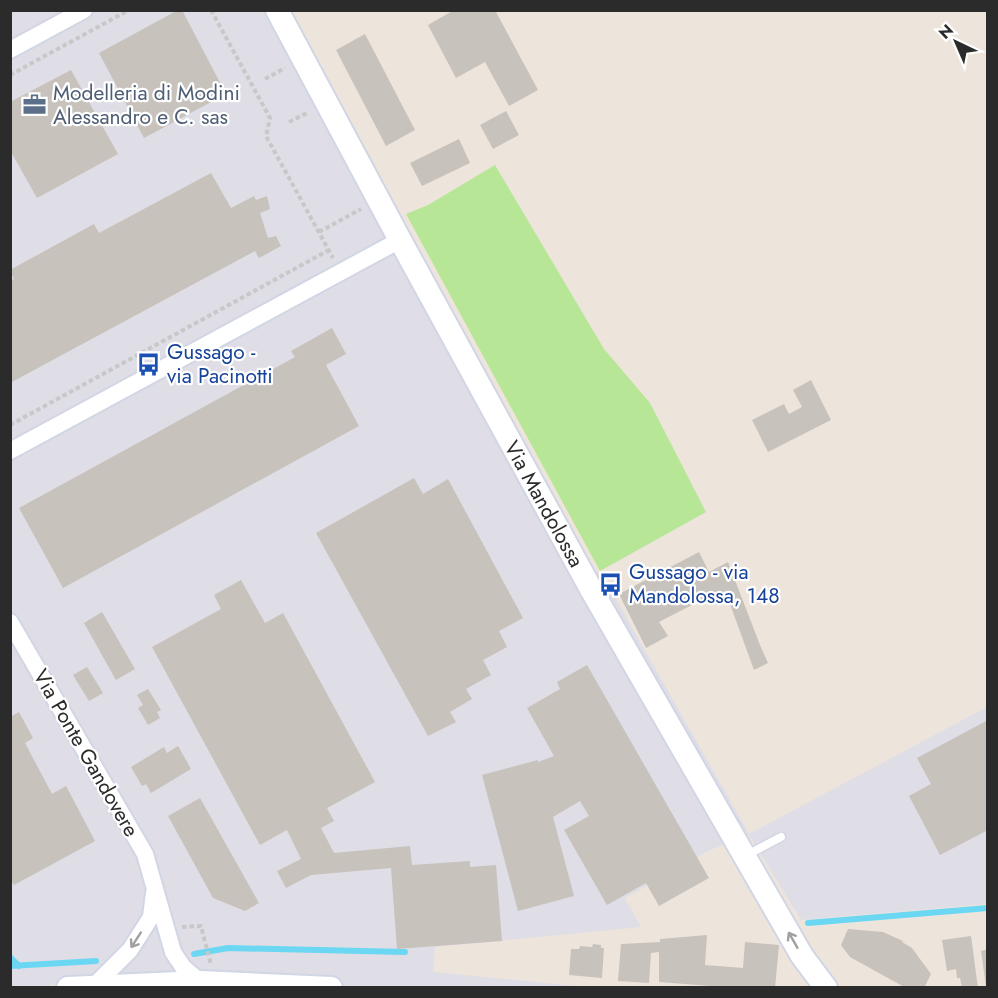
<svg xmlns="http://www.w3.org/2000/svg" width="998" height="998" viewBox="0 0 998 998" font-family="Jost,sans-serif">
	<rect width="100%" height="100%" fill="#ede5dc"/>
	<path fill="#dfdde5" d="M10,11H268L574,585L600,571L749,834L987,707V904L801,920L749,835L710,850L625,898L641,927L435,947L433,972L586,987H275L173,980L11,987Z"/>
	<path fill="#b6e696" d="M495,165L604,349L650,403L706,512L600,571L406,214L428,205Z"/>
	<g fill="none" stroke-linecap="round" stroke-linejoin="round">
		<g stroke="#6bd7f3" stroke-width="6">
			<path d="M808,923L988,908"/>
			<path d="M194,954L228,948L405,952"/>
			<path d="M10,957L19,966"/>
			<path d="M10,966L96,961"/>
		</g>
	</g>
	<g fill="#c8c2bc">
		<path d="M178,10H182L226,94L144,138L99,53Z"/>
		<path d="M454,10H495L538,90L509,106L485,62L456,78L428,25Z"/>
		<path d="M365,34L415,130L386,146L336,50Z"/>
		<path d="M71,70L118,154L37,198L10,150V102Z"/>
		<path d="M506,111L519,135L493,149L480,125Z"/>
		<path d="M459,139L470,163L422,186L410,163Z"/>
		<path d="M211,173L231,208L254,196L256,200L267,196L270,209L260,213L268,238L276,236L281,246L259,258L255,251L10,383V281L14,279L10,270L94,224L99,233Z"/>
		<path d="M332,328L346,354L326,365L359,426L63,588L19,508L295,357L291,351Z"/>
		<path d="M811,380L831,420L768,452L752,420L784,404L789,414L802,407L793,390Z"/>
		<path d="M414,478L423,494L448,479L523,618L499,631L507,647L483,660L491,675L466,689L472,699L450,712L456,722L428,736L316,533Z"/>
		<path d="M699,552L709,572L728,562L760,645L768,663L754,670L726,593L722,596L719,591L659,622L668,636L646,648L619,594Z"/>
		<path d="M241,580L265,623L283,613L375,782L327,808L334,821L321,828L334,853L410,846L412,865L470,861V867L496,865L502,941L397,949L391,868L311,875L286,888L277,871L301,859L287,830L260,845L152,647L221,609L214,595Z"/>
		<path d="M102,612L135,669L116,680L84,623Z"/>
		<path d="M587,665L709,878L659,906L646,883L607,905L564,830L589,816L580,801L553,817L574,896L518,911L482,775L538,760V762L554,756L527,708L560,689L557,682Z"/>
		<path d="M87,667L103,693L89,701L73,675Z"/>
		<path d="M148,689L161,710L157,712L160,718L148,725L138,708L143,705L137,695Z"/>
		<path d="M19,712L33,738L25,743L52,794L66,786L95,841L14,885L10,879V717Z"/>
		<path d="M988,720V830L940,855L909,796L931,784L917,758Z"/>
		<path d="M178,746L191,769L151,793L146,784L142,786L131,767L164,747L167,753Z"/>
		<path d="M200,798L259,903L245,911L213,898L168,816Z"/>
		<path d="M848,929L883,932L903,941L902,942L912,948L931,974L924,988H906L850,957L841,945Z"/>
		<path d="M707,935L705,965L743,968L745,942L779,945L775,988H736L659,982V952L651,953L649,983L618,981L621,944L660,942V939Z"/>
		<path d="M971,936L978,988H962L960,978H957L956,969L947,971L942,940Z"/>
		<path d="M593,944L601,945V948H604L602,978L569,975L571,949H579L580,946L592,947Z"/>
		<path d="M988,949V987H986L981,951Z"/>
	</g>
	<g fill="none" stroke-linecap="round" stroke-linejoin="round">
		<defs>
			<path id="lane" d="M745,856L781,837"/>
			<g id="street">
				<path d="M10,50L84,10"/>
				<path d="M10,451L400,240"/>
				<path d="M10,622L145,854L173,952L183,967L200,982"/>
				<path d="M94,986L130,950L151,917L154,893"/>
			</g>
			<g id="secondary">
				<path d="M277,10L400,240L592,591L802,956L826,988"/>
				<path d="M68,988L200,982L331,988"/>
			</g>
		</defs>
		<use href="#lane" stroke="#d1d6e4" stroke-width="11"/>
		<use href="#street" stroke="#d1d6e4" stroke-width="20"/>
		<use href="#secondary" stroke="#d1d6e4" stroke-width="26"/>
		<g stroke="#c8c8c8" stroke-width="4" stroke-dasharray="4.5 3" stroke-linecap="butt">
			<path d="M211,10L270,118L266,136L333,258"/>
			<path d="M10,75L129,10"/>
			<path d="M265,79L285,68"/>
			<path d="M289,122L309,112"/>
			<path d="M319,232L361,209"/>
			<path d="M10,425L329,250"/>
			<path d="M182,927L201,926L211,965"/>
		</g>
		<use href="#lane" stroke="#fff" stroke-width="8"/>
		<use href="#street" stroke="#fff" stroke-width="16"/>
		<use href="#secondary" stroke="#fff" stroke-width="22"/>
	</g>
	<defs><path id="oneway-shaft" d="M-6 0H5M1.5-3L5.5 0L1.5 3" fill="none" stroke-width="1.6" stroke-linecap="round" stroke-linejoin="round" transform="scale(1.5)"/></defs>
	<g stroke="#a0a0a0">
		<use href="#oneway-shaft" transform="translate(136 940) rotate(123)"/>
		<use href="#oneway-shaft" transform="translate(793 940) rotate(-120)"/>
	</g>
	<defs>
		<symbol id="office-bare" viewBox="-9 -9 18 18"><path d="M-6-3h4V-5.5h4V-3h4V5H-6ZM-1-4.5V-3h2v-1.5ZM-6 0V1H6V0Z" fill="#5c6f8a" stroke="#fff" stroke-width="2.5" paint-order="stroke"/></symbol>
		<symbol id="bus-bare" viewBox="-9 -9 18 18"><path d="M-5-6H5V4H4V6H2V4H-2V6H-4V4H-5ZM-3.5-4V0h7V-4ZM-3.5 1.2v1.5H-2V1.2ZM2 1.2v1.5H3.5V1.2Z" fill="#1a4fb4" stroke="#fff" stroke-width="2.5" paint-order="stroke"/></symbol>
	</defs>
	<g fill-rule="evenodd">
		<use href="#office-bare" x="18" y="88" width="33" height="33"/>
		<use href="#bus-bare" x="132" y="348" width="33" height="33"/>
		<use href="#bus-bare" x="594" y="568" width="33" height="33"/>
	</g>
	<g text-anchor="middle" stroke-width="4.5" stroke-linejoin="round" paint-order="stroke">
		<g font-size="21" fill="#4e5e75" stroke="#fff" text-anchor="start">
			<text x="53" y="100">Modelleria di Modini<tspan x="53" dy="24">Alessandro e C. sas</tspan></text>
		</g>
		<g font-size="21" fill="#164399" stroke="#fff" text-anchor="start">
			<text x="167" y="359">Gussago -<tspan x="167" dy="24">via Pacinotti</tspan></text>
			<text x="629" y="579">Gussago - via<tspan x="629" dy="24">Mandolossa, 148</tspan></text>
		</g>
		<g font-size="21" fill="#2b2b2b" stroke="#fff">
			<text transform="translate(544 504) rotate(61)" y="7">Via Mandolossa</text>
			<text transform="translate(86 753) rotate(60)" y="7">Via Ponte Gandovere</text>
		</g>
	</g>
	<rect width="998" height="998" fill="none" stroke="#2b2b2b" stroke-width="24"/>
	<g transform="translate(956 42) rotate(316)" stroke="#ffffff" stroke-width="4.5" paint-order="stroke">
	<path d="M0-4.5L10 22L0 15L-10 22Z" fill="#2b2b2b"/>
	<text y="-9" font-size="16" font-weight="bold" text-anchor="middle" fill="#2b2b2b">N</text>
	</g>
</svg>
